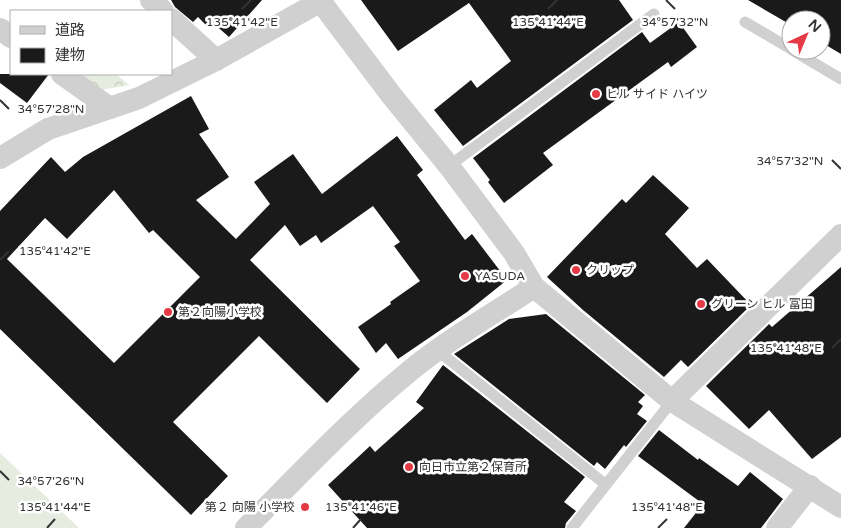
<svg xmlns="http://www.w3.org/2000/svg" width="841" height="528" viewBox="0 0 841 528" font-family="'Varela Round','Noto Sans JP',sans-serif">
	<defs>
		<pattern id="park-crowns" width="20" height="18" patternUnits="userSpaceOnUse" patternTransform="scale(1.25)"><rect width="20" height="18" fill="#e6ecdf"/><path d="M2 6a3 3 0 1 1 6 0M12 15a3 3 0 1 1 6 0" fill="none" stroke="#c6cbc0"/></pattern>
	</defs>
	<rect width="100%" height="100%" fill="#fff"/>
	<path fill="#e6ecdf" d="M0,453L79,528H0Z"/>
	<path fill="url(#park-crowns)" d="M78,74H116L129,85L101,90Z"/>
	<g fill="#1a1a1a" fill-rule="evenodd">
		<path d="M171,0H262L229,37L212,22L208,27L198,17L193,22L175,7Z"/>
		<path d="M361,0H619L633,20L463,146L434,110L471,80L477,88L511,61L469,3L398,51Z"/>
		<path d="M748,0H841V54L821,42V20H791V25Z"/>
		<path d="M679,22L697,47L671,67L668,62L543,153L553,165L504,203L488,182L490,180L473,158L642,32L650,43Z"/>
		<path d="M0,74H49L27,103L0,83Z"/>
		<path d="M191,96L209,129L199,134L229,177L196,200L236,239L270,204L254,182L293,154L322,194L397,136L423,170L417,175L465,240L472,234L507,280L467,312L398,359L386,343L376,353L358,327L391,304L390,302L420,281L394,246L400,242L373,206L321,243L316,235L300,246L285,225L250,260L360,369L327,403L259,336L173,422L228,476L191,515L0,329V211L51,157L65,172L83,157ZM114,190L149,233L153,230L200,277L114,363L7,259L45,218L67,239Z"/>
		<path d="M653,175L689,208L665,234L697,268L707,259L751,305L688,367L681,360L664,377L583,310L547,277L622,199L626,203Z"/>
		<path d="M841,267V437L812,459L769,410L749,429L706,386L769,324L772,327Z"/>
		<path d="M546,314L645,395L638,402L643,406L637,414L647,421L626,447L624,445L605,469L597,462L594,466L454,354L509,319Z"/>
		<path d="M443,365L585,477L564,502L576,511L566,523L565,528H367L328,485L370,446L375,452L424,408L416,402Z"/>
		<path d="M659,430L698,460L699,458L738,486L750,472L783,499L761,528H684L703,504L638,456Z"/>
	</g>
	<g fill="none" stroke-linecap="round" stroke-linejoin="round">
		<g stroke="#d0d0d0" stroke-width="11">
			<path d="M745,22L791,49"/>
			<path d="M792,50L841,79"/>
			<path d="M449,166L654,14"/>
			<path d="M437,350L605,484"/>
			<path d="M572,528L672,401"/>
		</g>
		<g stroke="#d0d0d0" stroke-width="22">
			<path d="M151,0L163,11"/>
			<path d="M321,2L392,96L449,166L514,253L534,287L672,401L841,507"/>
			<path d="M171,19L216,60"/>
			<path d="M0,29L11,37"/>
			<path d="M62,74L110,108"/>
			<path d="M0,158L48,129L139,98L216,60L323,0"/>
			<path d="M672,401L841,235"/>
			<path d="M246,528C300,474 352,418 411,370C449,339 493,314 534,287"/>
			<path d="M777,528L810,486"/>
		</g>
	</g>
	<path fill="none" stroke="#333" stroke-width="2" d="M666,0L675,9M242,9L251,0M548,9L557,0M0,100L9,109M832,160L841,169M0,260L9,251M832,348L841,339M0,471L9,480M47,528L55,519M353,528L361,519M658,528L667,519"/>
	<g fill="#e63946" stroke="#fff" stroke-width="2">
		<circle cx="596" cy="94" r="5"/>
		<circle cx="576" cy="270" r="5"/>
		<circle cx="465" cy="276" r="5"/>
		<circle cx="701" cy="304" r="5"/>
		<circle cx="168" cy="312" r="5"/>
		<circle cx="409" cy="467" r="5"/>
		<circle cx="305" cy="507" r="5"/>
	</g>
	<g text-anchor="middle" stroke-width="5" stroke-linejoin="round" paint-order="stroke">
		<g font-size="12" fill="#333" stroke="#fff" text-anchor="start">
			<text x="606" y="98">ヒル サイド ハイツ</text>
			<text x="586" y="274">クリップ</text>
			<text x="475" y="280">YASUDA</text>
			<text x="711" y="308">グリーン ヒル 冨田</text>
			<text x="178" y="316">第２向陽小学校</text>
			<text x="419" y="471">向日市立第２保育所</text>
			<text x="295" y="511" text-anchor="end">第２ 向陽 小学校</text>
		</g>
	</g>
	<g font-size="12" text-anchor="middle" fill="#333" stroke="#fff" stroke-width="5" stroke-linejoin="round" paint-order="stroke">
		<text x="675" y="26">34°57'32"N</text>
		<text x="242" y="26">135°41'42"E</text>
		<text x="548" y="26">135°41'44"E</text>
		<text x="51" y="113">34°57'28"N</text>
		<text x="790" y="165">34°57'32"N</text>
		<text x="55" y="255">135°41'42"E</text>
		<text x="786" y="352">135°41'48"E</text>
		<text x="51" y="485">34°57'26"N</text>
		<text x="55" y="511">135°41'44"E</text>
		<text x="361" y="511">135°41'46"E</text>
		<text x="667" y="511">135°41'48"E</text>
	</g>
	<rect x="10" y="10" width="162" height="65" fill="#ffffff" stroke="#adadad"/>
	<rect x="20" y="26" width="25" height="8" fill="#d0d0d0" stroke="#adadad"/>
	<text x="55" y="35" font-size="15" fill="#333333">道路</text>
	<rect x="20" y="48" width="25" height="15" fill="#1a1a1a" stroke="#adadad"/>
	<text x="55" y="60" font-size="15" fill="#333333">建物</text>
	<g transform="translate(806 35) rotate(44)"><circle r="24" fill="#ffffff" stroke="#adadad"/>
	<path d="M0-4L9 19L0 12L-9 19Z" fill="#e63946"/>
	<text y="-8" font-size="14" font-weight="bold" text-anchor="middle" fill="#333333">N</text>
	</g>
</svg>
